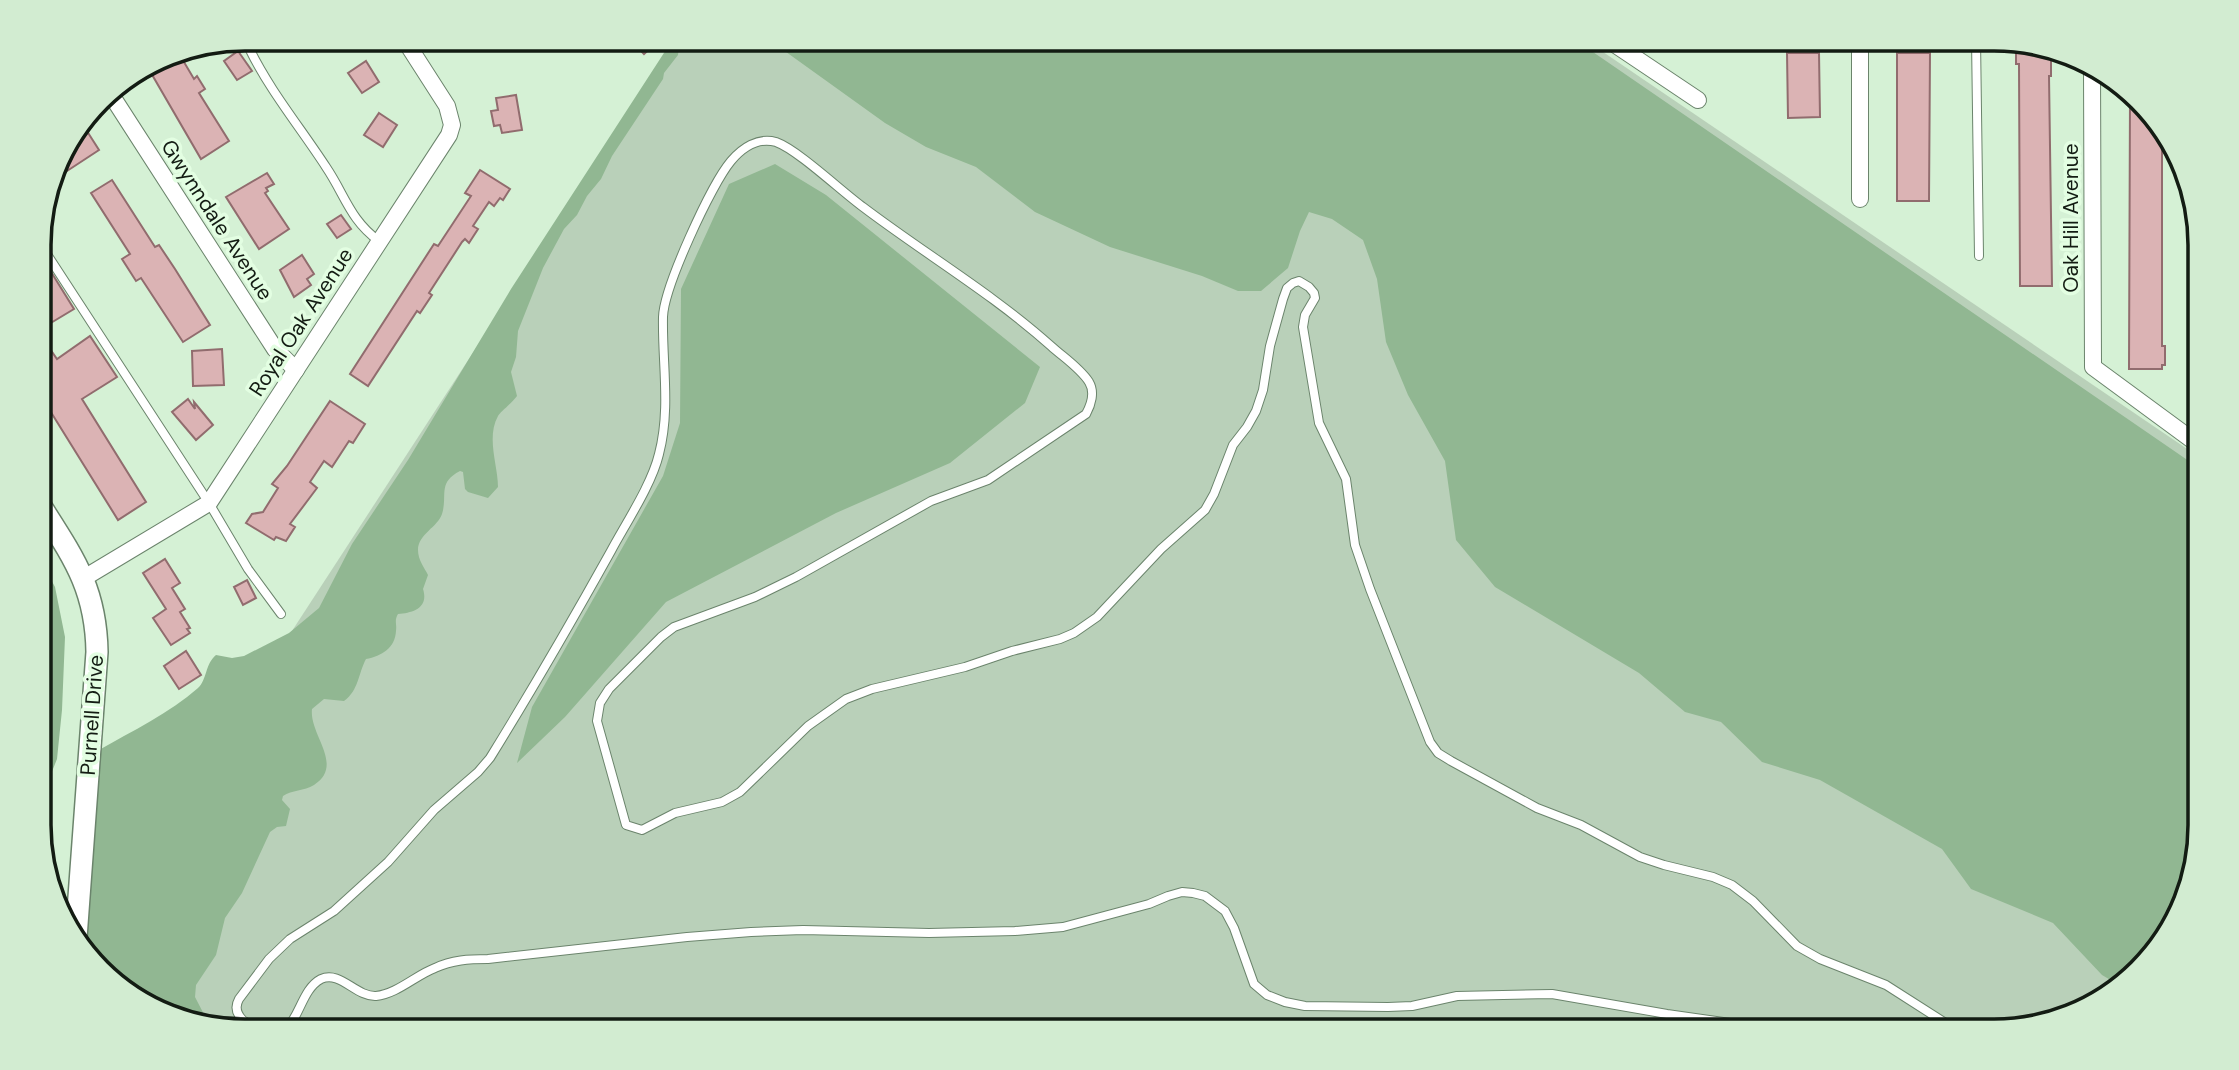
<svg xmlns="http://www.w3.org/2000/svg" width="2239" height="1070" viewBox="0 0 2239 1070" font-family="'DM Sans',sans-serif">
	<rect width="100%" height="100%" fill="#d5f1d5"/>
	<path fill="#b9d0b9" d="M677,39H1584L2199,457L2200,826L2185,905L2109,997L2008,1031H244L165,1016L290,634Z"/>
	<g fill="#91b792">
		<path d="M673,39H680L678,55L664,73L663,79L612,156L601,179L587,196L577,215L564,229L543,268L518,331L516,357L511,372L517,396C512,403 500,412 498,416C486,438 498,465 498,487L488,498L468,492L465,489L463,472L460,471C437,483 448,495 442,514C438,527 418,534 418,550C418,560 424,567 428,575L423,589C429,608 413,613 398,614C394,621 397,623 396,631C395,648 382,656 366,659C358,674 359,690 344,701L324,699L312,709C309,735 345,765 314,785C304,791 292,790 283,796L282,800L290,809L286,826L277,827L270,832L242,893L225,918L216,955L196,985L195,997L209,1024L165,1016L81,951L99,750C132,731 170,713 198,688C207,680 205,664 216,655L232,658L244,656L289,633L319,608L352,544L408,460L511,289Z"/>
		<path d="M768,39H1574L2199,468L2200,826L2185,905L2119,985L2102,975L2053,923L1971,889L1942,849L1820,780L1762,762L1721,722L1685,712L1639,673L1495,587L1456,540L1445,461L1408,395L1386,342L1377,279L1363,240L1332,219L1309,212L1300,231L1288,268L1261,291H1238L1202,276L1110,247L1035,212L976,167L926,147L885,123Z"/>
		<path d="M775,164L826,195L1040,367L1025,403L950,463L836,513L666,602L565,717L517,763L532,707L663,476L680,423L681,289L729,184Z"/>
		<path d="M40,559L55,587L65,637L62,710L57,759L49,779L40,787V701L43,662L40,641Z"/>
	</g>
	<g fill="#dbb3b4" stroke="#916c6e" stroke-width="2">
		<path d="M629,38H661L644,54Z"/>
		<path d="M238,51L252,71L237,80L224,61Z"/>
		<path d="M178,52L194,79L197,76L205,89L199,93L229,141L201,159L147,66L166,54Z"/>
		<path d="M2016,52L2051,53V76H2049L2052,286H2020L2019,64H2016Z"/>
		<path d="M1787,53H1819L1820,117L1788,118Z"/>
		<path d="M1897,53H1930L1929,201H1897Z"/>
		<path d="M366,61L379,82L362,93L348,73Z"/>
		<path d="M516,95L522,130L502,133L500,125L494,126L491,111L498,110L496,98Z"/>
		<path d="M2130,97L2158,119L2165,135V149H2162V346H2165V365H2162V369H2129Z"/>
		<path d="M379,113L397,125L383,147L364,135Z"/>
		<path d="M85,128L99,150L67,171L58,159L60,153L77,139L74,136Z"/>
		<path d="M480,170L510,189L503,200L500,198L494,206L489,202L473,226L478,229L469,243L465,239L462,242L429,293L432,295L420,313L417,311L368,386L350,374L434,244L438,246L471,196L465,193Z"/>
		<path d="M267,173L274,184L266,188L268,191L265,193L289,229L259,249L226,197Z"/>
		<path d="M112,180L155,247L159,245L175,269L210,325L183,342L141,278L136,281L122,259L130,254L91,193Z"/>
		<path d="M341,215L351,229L337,238L327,224Z"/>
		<path d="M302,255L314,274L307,279L311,285L294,297L280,270Z"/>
		<path d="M48,267L74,309L39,330V273Z"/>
		<path d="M39,333L57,359L90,336L117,377L82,399L146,502L118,520L39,393Z"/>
		<path d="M222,349L224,385L193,386L192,351Z"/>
		<path d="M188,399L195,409L194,402L213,425L196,440L172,412Z"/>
		<path d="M330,401L365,424L353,443L349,441L332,467L324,461L310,482L317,488L290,524L295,527L286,541L276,537L274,540L246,523L252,514L263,512L278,488L272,484L287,466Z"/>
		<path d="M165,559L180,583L172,588L185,609L180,612L190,628L187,629L190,633L171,645L153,618L166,609L143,573Z"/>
		<path d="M247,580L256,598L243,605L234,587Z"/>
		<path d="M186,651L201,675L179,689L164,666Z"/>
	</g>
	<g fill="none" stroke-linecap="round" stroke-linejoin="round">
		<defs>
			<g id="service">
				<path d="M1976,39L1979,256"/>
				<path d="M249,48C270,91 300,127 326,167C345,195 350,220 379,241"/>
				<path d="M39,242L209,503L248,569L281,614"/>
				<path d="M262,1031C248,1026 230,1015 239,999L269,959L290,939L334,911L388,862L434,810L478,772L490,758C532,690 572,621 611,551C626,523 652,484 659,454C671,408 662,363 663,317C664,287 711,185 731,161C742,148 758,137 776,142C798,150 841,191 863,207C925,254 993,294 1051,346C1063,357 1080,368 1089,382C1095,392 1091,405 1086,414L988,480L931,501L796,577L755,597L674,627L661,637L609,689L600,703L597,721L626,825L642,830L675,813L722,802L740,792L808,726L846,699L872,689L965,667L1012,651L1060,639L1074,633L1097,617L1161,549L1205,510L1214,494L1233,445L1247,427L1256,411L1263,390L1270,346L1283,299L1287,288L1293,283L1299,281L1309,287L1314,293L1315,298L1305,315L1303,327L1319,423L1346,479L1355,545L1370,589L1430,742L1438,753L1451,761L1537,808L1581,825L1640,857L1664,865L1713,877L1732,885L1753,901L1797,946L1820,959L1886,985L1958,1031"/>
				<path d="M284,1031C300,1018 302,989 321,979C340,970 356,997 376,996C397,994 416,975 435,968C452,960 469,959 488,959L687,937L751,932L803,930L929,933L1015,931L1063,927L1149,904L1168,896L1182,892L1193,893L1205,896L1225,911L1234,928L1254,984L1267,995L1285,1002L1305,1006L1388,1007L1412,1006L1457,996L1552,994L1667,1014L1787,1031"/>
			</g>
			<g id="minor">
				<path d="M1607,39L1698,100"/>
				<path d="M1860,39V199"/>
				<path d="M2092,68L2093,367L2199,445"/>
				<path d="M108,90L275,349L296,370"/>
				<path d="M84,578L209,503L449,135L452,125L447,106L404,39"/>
			</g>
			<path id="tertiary" d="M40,505C73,557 96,588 97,652L76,938"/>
		</defs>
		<use href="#service" stroke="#6b846c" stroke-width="10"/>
		<use href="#minor" stroke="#6b846c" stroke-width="18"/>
		<use href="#tertiary" stroke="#6b846c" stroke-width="24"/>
		<use href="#service" stroke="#fff" stroke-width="8"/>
		<use href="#minor" stroke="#fff" stroke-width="16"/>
		<use href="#tertiary" stroke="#fff" stroke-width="21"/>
	</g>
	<g text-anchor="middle" stroke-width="7" stroke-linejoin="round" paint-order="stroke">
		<g font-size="21" fill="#131c13" stroke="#e3fee2">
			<text transform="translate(2071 218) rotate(-90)" y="7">Oak Hill Avenue</text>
			<text transform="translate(217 220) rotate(57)" y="7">Gwynndale Avenue</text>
			<text transform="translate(301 322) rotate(-57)" y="7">Royal Oak Avenue</text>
			<text transform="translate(92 715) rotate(-86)" y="7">Purnell Drive</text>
		</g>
	</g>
	<path d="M0 0H2239V1070H0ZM245 51H1994A194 194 0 0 1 2188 245V825A194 194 0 0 1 1994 1019H245A194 194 0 0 1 51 825V245A194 194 0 0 1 245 51Z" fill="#d2ecd1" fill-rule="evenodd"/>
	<path fill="none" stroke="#131c13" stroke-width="3.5" d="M245 51H1994A194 194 0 0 1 2188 245V825A194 194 0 0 1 1994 1019H245A194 194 0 0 1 51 825V245A194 194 0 0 1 245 51Z"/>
</svg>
